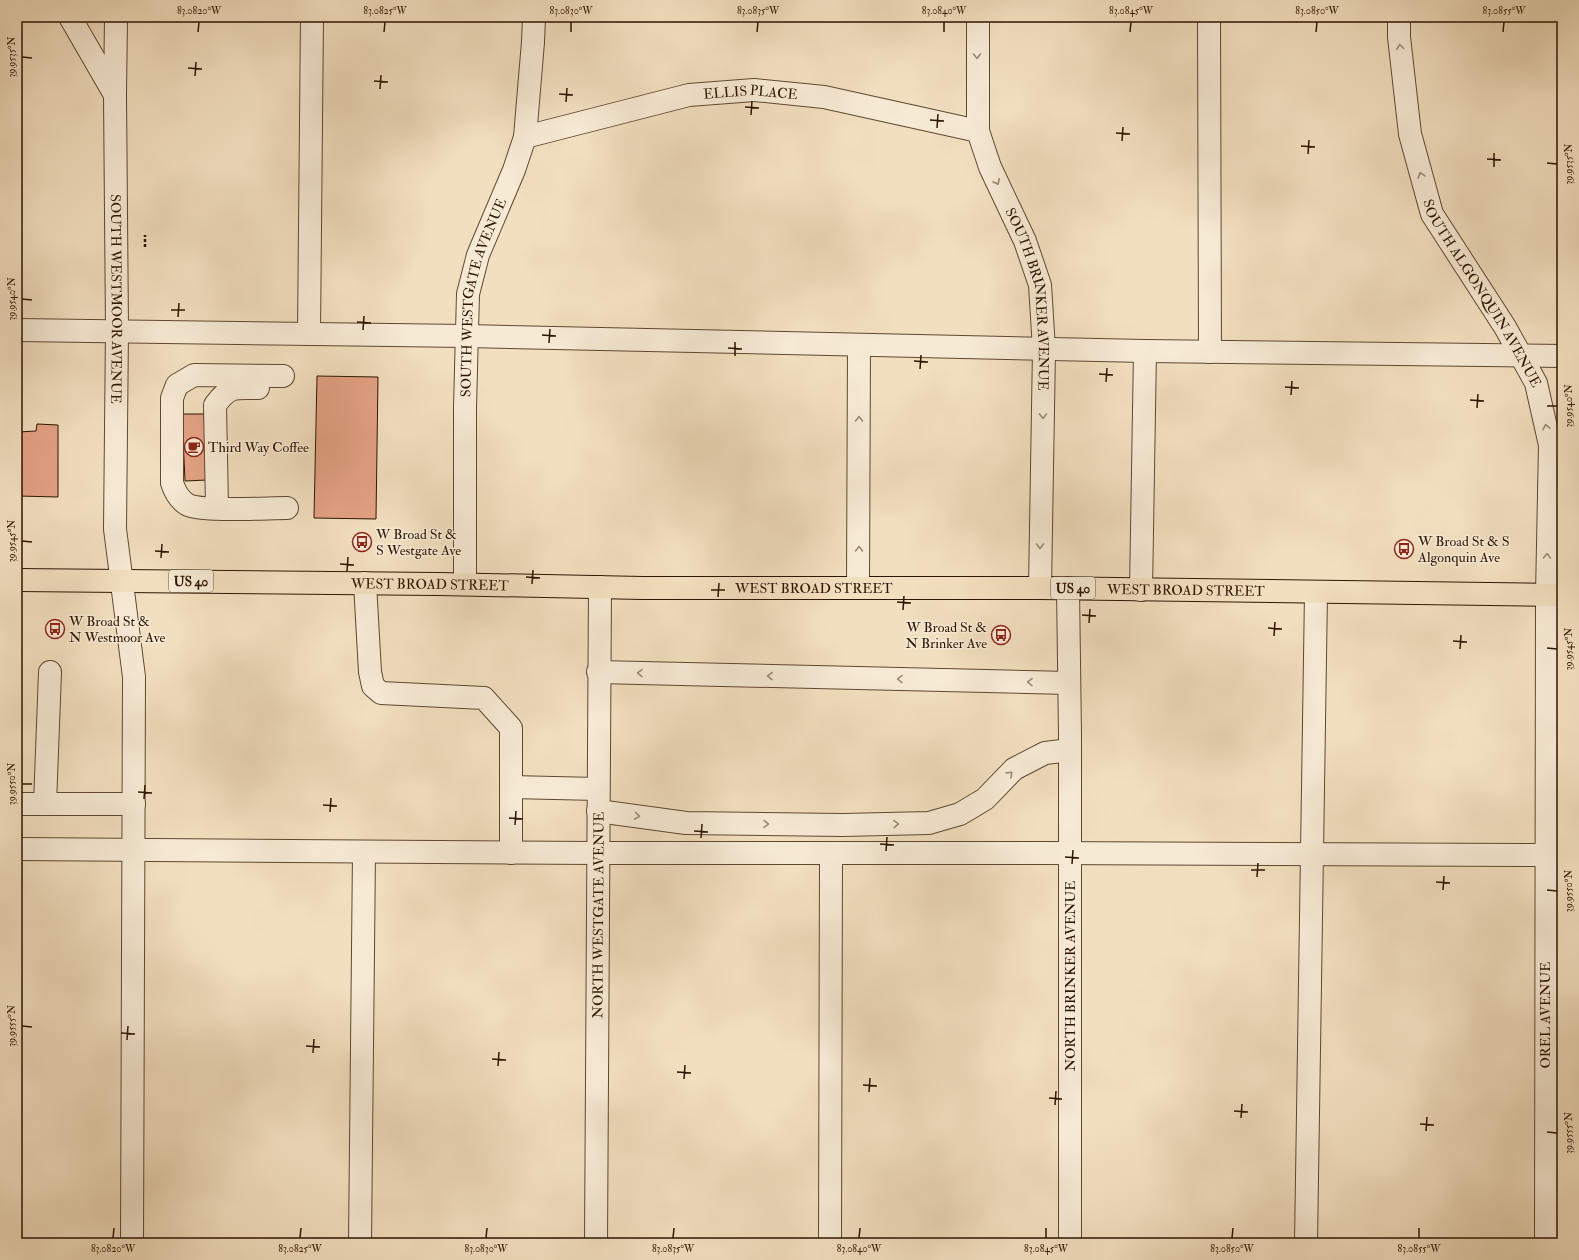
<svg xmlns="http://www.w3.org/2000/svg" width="1579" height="1260" viewBox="0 0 1579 1260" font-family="'IM FELL Double Pica',serif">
	<rect width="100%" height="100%" fill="#f2dfbf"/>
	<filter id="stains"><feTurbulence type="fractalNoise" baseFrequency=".005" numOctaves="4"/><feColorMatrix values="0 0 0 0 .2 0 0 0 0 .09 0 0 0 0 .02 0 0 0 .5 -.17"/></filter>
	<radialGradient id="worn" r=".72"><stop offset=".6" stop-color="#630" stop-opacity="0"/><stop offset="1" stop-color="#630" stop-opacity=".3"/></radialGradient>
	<g fill="#e4a285" stroke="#2e1500">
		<path d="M317,376L378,377L376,519L314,518Z"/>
		<path d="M182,414H204L207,480L185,481Z"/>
		<path d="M37,424L58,425V497L18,496V432L36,431Z"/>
	</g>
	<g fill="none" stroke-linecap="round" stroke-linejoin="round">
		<defs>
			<g id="minor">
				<path d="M70,17L115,95"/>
				<path id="s1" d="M116,17L115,95L117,330L115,529L134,677L132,1243"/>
				<path id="s2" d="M978,17V131L990,167L1025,241L1040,285L1044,349L1040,588"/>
				<path d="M1209,17L1210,352"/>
				<path id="s3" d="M1399,17V37L1410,134L1432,214L1505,327L1536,383L1550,445L1547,595L1546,1243"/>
				<path id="s4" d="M525,137L689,95L754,90L824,97L978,131"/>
				<path d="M17,330L467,336L1145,351L1562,356"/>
				<path d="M309,334L312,17"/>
				<path d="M283,376L194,375L177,385L172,398V483C175,492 179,500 188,505C204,512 266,508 287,508"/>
				<path d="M217,507L215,405C230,385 234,388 258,388"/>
				<path d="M365,583L370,672L373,686L381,693L484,698L511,728V853"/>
				<path id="s5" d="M465,584V407L468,294L478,255L514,170L525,137L533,42L534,17"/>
				<path d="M858,588L859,345"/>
				<path d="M1068,588L1070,736V1243"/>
				<path d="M1141,590L1145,351"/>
				<path d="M598,672L1069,683"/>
				<path d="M511,787L598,789"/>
				<path d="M17,804H134"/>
				<path d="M45,804L50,672"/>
				<path d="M598,811L686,823L843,825L929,823L960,814L985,799L1014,769L1045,753L1070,750"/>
				<path d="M17,849L598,853H1044L1546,855"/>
				<path d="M360,1243L364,852"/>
				<path id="s6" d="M596,1243L600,587"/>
				<path d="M830,1243L831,853"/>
				<path d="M1306,1243L1316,593"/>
			</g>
			<g id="major">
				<path id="s7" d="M17,580L438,584L643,588H1040L1562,595"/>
			</g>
		</defs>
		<use href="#minor" stroke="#5f4830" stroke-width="24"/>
		<use href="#major" stroke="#2e1500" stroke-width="24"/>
		<path stroke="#2e1500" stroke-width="2.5" stroke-dasharray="3 2" stroke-linecap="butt" d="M145,247V235"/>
		<use href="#minor" stroke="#f7ead5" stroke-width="22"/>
		<use href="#major" stroke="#f2dfbf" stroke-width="22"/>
	</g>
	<defs><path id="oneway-chevron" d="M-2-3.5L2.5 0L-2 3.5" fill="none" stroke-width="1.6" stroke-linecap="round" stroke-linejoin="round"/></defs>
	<g stroke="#9d8a75">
		<use href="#oneway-chevron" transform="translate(1400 47) rotate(-97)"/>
		<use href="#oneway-chevron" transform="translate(977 56) rotate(90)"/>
		<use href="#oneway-chevron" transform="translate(1421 175) rotate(-106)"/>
		<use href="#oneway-chevron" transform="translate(997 182) rotate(64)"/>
		<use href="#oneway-chevron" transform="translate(1043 416) rotate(91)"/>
		<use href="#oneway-chevron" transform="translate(859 419) rotate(-90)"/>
		<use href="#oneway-chevron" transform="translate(1546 427) rotate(-102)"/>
		<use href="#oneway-chevron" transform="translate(1040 546) rotate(90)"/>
		<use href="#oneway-chevron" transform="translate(859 549) rotate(-90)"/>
		<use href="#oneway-chevron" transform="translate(1547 556) rotate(-89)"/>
		<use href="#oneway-chevron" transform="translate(640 673) rotate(-179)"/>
		<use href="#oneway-chevron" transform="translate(770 676) rotate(-179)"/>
		<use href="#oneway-chevron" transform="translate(900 679) rotate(-179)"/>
		<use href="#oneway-chevron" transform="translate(1030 682) rotate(-179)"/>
		<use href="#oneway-chevron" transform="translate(1010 774) rotate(-44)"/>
		<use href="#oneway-chevron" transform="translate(637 816) rotate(8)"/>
		<use href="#oneway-chevron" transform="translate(766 824) rotate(1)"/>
		<use href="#oneway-chevron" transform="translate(896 824) rotate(-2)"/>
	</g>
	<path fill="none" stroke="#2e1500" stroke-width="1.5" d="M198,32L199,22M384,32L385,22M571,32V22M757,32L758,22M944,32V22M1130,32L1131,22M1316,32L1317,22M1503,32L1504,22M22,57L32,58M188,68L202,69M195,76L196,62M374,81L388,82M380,89L381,75M559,94L573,95M566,102L567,88M745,107L759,108M751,115L752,101M930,120L944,121M937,128L938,114M1116,133L1130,134M1122,141L1123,127M1301,146L1315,147M1308,154L1309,140M1487,159L1501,160M1547,163L1557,164M1494,167V153M22,299L32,300M171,310H185M178,317L179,303M357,322L371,323M363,330L364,316M542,335L556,336M549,343L550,329M728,348L742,349M735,356V342M914,361L928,362M920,369L921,355M1099,374L1113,375M1106,382L1107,368M1285,387L1299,388M1291,395L1292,381M1470,400L1484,401M1547,406H1557M1477,408L1478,394M22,541L32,542M155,551L169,552M161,558L162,544M340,564L354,565M347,571L348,557M526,577L540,578M532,584L533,570M711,590H725M718,597L719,583M897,602L911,603M903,610L904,596M1082,615L1096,616M1089,623L1090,609M1268,628L1282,629M1274,636L1275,622M1453,641L1467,642M1547,648L1557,649M1460,649L1461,635M22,784H32M138,792L152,793M144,799L145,785M323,805L337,806M330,812L331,798M509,818L523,819M515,825L516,811M694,831L708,832M701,838L702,824M880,844L894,845M886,851L887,837M1065,857L1079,858M1072,864L1073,850M1251,870H1265M1257,877L1258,863M1436,882L1450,883M1443,890L1444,876M1547,890L1557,891M22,1026L32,1027M121,1033L135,1034M127,1040L128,1026M306,1046L320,1047M313,1053L314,1039M492,1059L506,1060M498,1066L499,1052M677,1072L691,1073M684,1079L685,1065M863,1085L877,1086M869,1092L870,1078M1049,1098L1062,1099M1055,1105L1056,1091M1234,1111L1248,1112M1241,1118L1242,1104M1420,1124L1434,1125M1426,1131L1427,1117M1547,1132L1557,1133M113,1238L114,1228M300,1238L301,1228M486,1238L487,1228M673,1238L674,1228M859,1238L860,1228M1046,1238V1228M1232,1238L1233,1228M1419,1238V1228"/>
	<defs>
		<symbol id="cafe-ring" viewBox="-11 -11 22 22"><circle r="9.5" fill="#f7ead5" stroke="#8f2418" stroke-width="1.5"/><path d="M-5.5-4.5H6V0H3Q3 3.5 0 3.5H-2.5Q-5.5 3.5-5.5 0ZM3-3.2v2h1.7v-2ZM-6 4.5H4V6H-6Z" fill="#8f2418"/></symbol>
		<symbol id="bus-ring" viewBox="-11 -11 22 22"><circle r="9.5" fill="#f7ead5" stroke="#8f2418" stroke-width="1.5"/><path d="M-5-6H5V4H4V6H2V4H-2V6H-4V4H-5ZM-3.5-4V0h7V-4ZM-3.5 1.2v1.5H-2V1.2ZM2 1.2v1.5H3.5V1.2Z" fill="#8f2418"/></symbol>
	</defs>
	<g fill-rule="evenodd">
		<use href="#cafe-ring" x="183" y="436" width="22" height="22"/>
		<use href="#bus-ring" x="351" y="531" width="22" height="22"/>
		<use href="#bus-ring" x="1393" y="538" width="22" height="22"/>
		<use href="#bus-ring" x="44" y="618" width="22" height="22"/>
		<use href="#bus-ring" x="990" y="624" width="22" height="22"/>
	</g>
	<g text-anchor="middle" stroke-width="3" stroke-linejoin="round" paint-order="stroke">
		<g fill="#f7ead5" stroke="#6a5540" stroke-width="1">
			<rect x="169" y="570" width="44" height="22" rx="3"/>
			<rect x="1051" y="577" width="44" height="22" rx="3"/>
		</g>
		<g font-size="13" font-weight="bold" fill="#2e1500">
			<text x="191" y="586">US 40</text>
			<text x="1073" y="593">US 40</text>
		</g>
		<g font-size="14" fill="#2e1500" stroke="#f7ead5">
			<text dy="5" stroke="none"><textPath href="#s4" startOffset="231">ELLIS PLACE</textPath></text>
			<text dy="5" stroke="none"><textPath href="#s3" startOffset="294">SOUTH ALGONQUIN AVENUE</textPath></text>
			<text dy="5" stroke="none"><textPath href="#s5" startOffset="289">SOUTH WESTGATE AVENUE</textPath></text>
			<text dy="5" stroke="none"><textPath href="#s1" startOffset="282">SOUTH WESTMOOR AVENUE</textPath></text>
			<text dy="5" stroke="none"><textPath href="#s2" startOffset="292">SOUTH BRINKER AVENUE</textPath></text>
			<text dy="5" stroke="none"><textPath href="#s7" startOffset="413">WEST BROAD STREET</textPath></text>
			<text dy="5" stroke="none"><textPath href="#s7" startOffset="797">WEST BROAD STREET</textPath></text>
			<text dy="5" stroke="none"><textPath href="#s7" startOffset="1169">WEST BROAD STREET</textPath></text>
			<text dy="5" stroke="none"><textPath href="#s6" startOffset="328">NORTH WESTGATE AVENUE</textPath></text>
			<text transform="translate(1070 976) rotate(-90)" y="5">NORTH BRINKER AVENUE</text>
			<text transform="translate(1545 1015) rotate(-90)" y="5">OREL AVENUE</text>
		</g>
		<g font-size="14" fill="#2e1500" stroke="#f7ead5" text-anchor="start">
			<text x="208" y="452">Third Way Coffee</text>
			<text x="376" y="539">W Broad St &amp;<tspan x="376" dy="16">S Westgate Ave</tspan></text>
			<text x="1418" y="546">W Broad St &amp; S<tspan x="1418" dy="16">Algonquin Ave</tspan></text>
			<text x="69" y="626">W Broad St &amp;<tspan x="69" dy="16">N Westmoor Ave</tspan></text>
			<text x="987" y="632" text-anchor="end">W Broad St &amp;<tspan x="987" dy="16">N Brinker Ave</tspan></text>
		</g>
	</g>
	<rect width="1579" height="1260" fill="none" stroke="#f2dfbf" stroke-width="44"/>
	<rect x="22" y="22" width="1535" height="1216" fill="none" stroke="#2e1500" stroke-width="1.5"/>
	<g font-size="10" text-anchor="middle" fill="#2e1500">
		<text x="199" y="14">83.0820°W</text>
		<text x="385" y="14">83.0825°W</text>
		<text x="571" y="14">83.0830°W</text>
		<text x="758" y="14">83.0835°W</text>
		<text x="944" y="14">83.0840°W</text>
		<text x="1131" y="14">83.0845°W</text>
		<text x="1317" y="14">83.0850°W</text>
		<text x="1504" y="14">83.0855°W</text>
		<text transform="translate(11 57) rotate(-90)" y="4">39.9535°N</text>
		<text transform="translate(1568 164) rotate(-90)" y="4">39.9535°N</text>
		<text transform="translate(11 299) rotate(-90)" y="4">39.9540°N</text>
		<text transform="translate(1568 406) rotate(-90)" y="4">39.9540°N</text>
		<text transform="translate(11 541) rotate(-90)" y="4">39.9545°N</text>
		<text transform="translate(1568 649) rotate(-90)" y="4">39.9545°N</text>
		<text transform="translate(11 784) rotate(-90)" y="4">39.9550°N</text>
		<text transform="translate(1568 891) rotate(-90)" y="4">39.9550°N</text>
		<text transform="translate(11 1026) rotate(-90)" y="4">39.9555°N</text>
		<text transform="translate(1568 1133) rotate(-90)" y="4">39.9555°N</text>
		<text x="113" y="1252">83.0820°W</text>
		<text x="300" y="1252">83.0825°W</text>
		<text x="486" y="1252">83.0830°W</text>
		<text x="673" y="1252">83.0835°W</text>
		<text x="859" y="1252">83.0840°W</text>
		<text x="1046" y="1252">83.0845°W</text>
		<text x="1232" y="1252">83.0850°W</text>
		<text x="1419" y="1252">83.0855°W</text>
	</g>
	<rect width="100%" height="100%" filter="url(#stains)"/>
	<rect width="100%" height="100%" fill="url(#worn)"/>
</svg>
